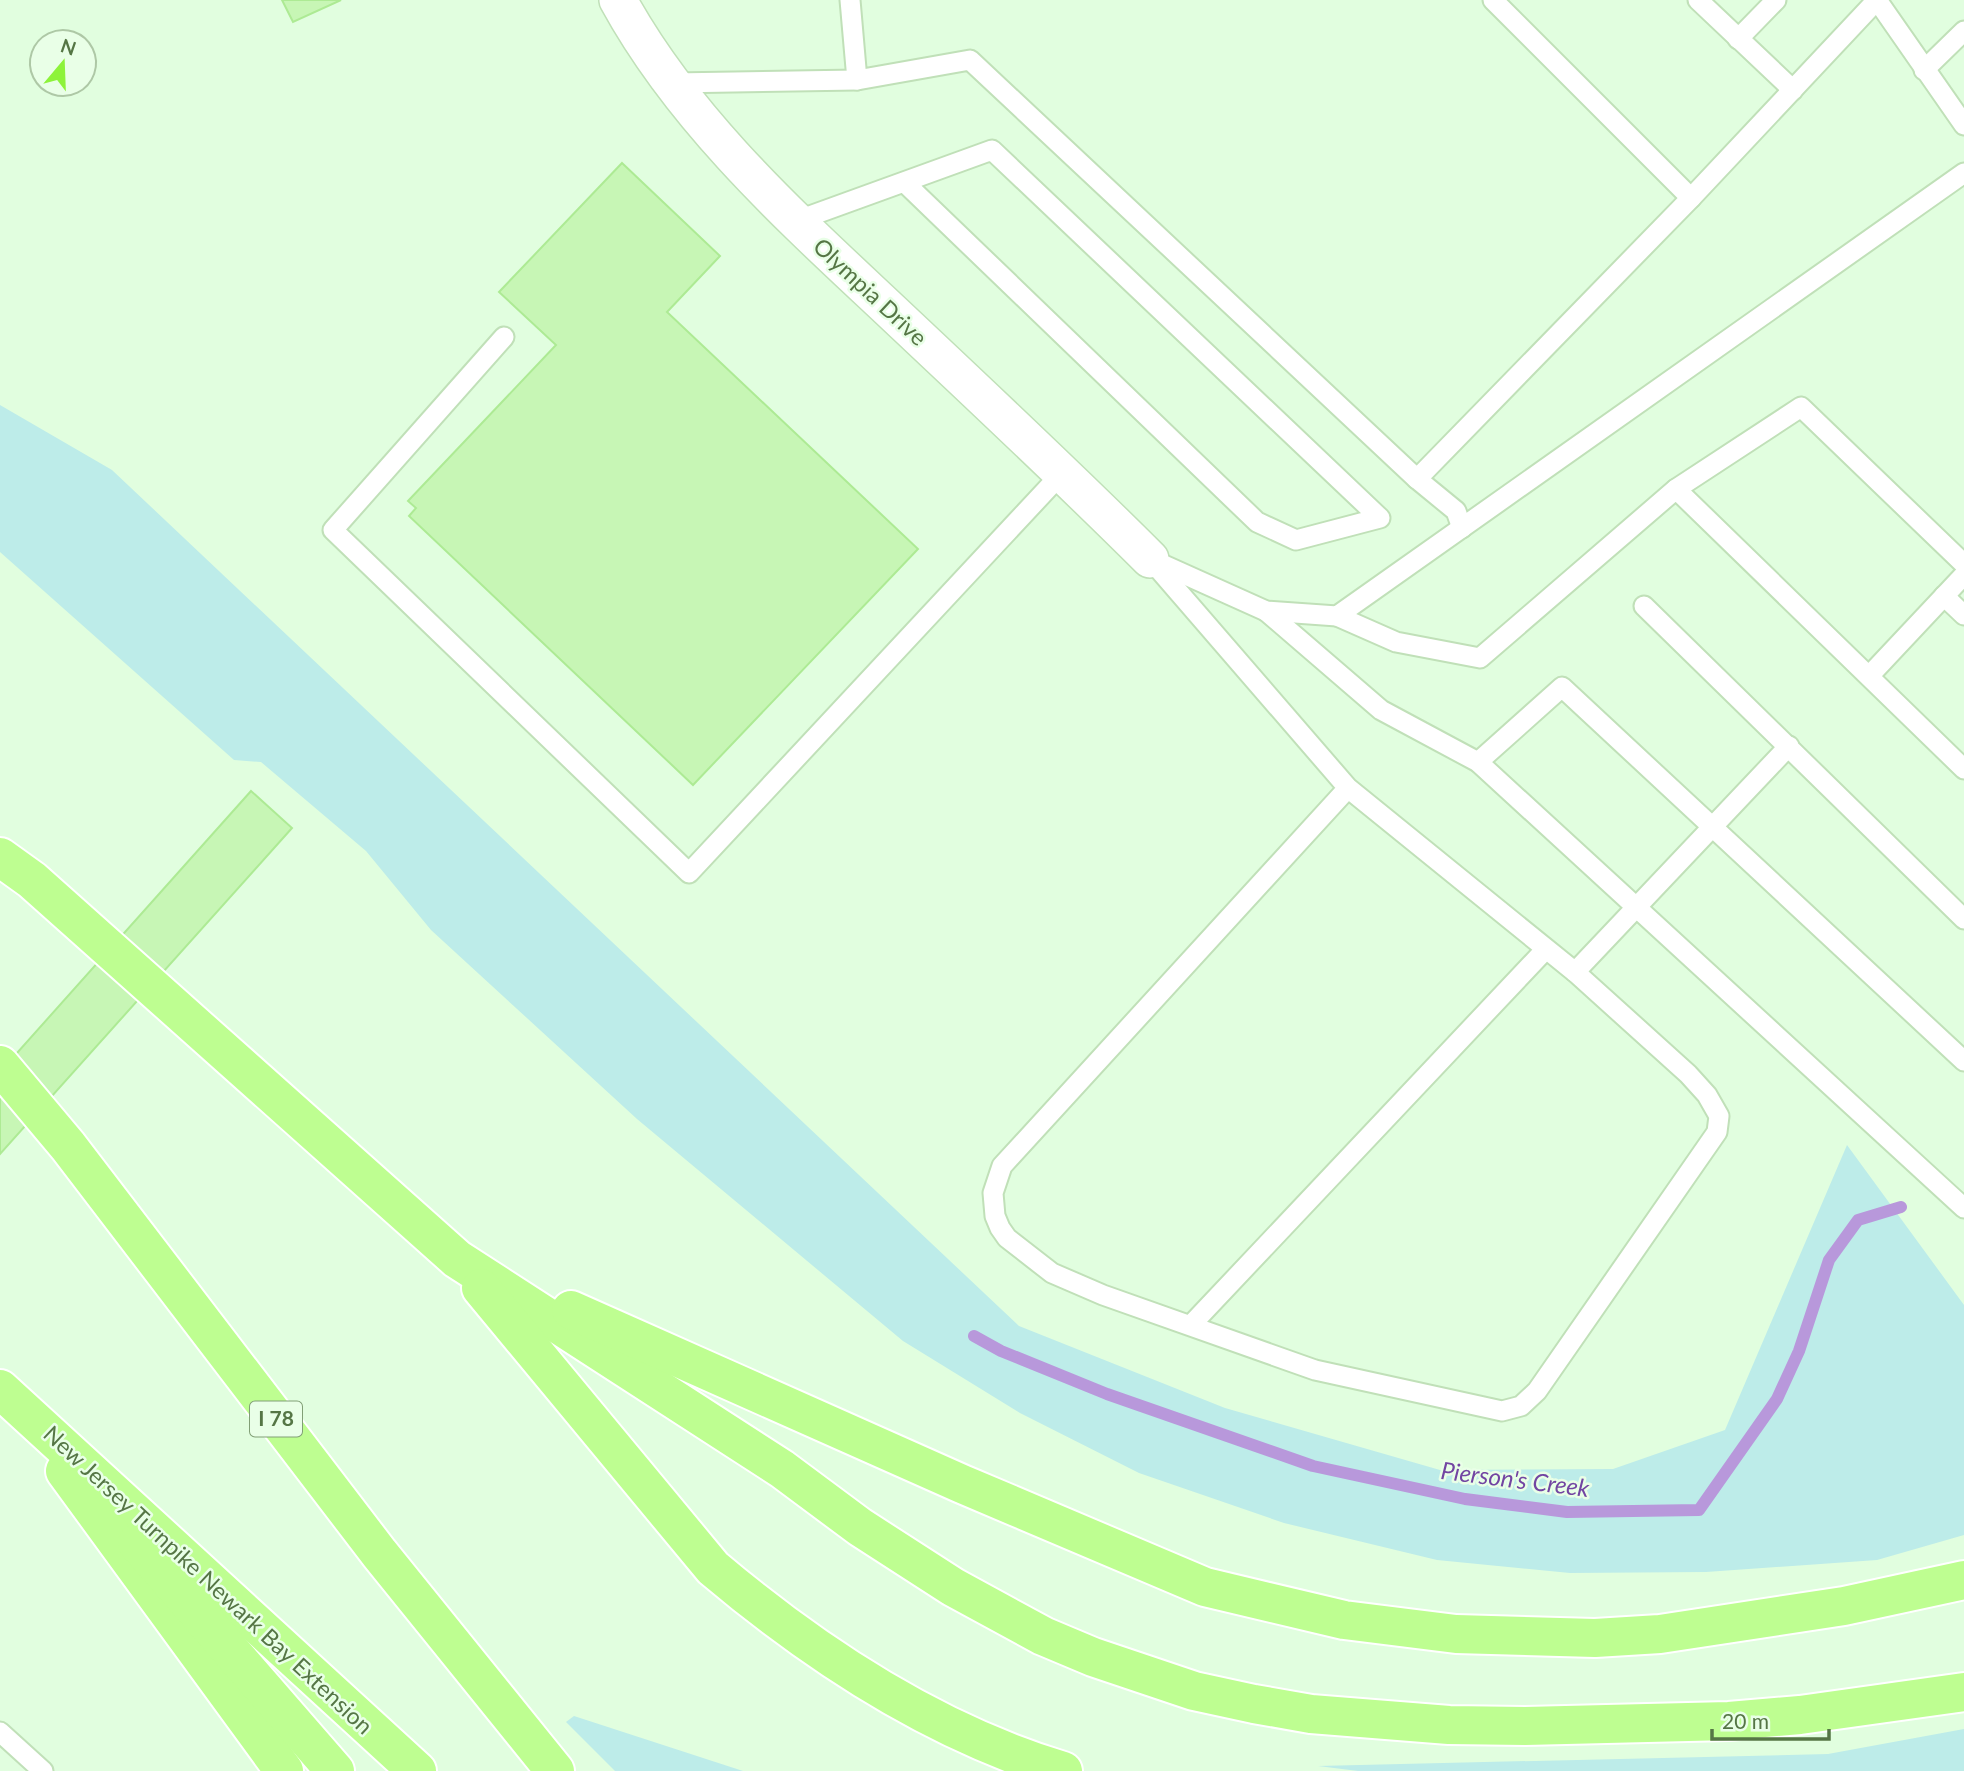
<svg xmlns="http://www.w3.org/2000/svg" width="1964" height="1771" viewBox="0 0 1964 1771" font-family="Lato,sans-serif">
	<rect width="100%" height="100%" fill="#e1fedf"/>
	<g fill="#bdece9">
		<path d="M0,405L112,470L1019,1326L1225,1408L1440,1470L1613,1469L1725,1430L1847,1145L1964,1305V1535L1877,1560L1706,1572L1570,1573L1437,1560L1284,1523L1139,1473L1020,1413L903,1341L637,1119L431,930L366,851L261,762L234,760L0,552Z"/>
		<path d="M574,1716L743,1771H615L566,1722Z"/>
		<path d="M1964,1729V1771H1358L1318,1766L1828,1754Z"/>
	</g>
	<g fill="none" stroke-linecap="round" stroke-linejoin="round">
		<path stroke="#b898db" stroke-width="12" d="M974,1336L1001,1351L1107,1394L1313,1466L1465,1499L1567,1512L1699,1510L1777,1399L1799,1351L1829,1260L1858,1220L1901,1207"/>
	</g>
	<g fill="#c7f6b5" stroke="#adea94" stroke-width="2">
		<path d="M282,0H341L293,22Z"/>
		<path d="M622,163L720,256L667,312L918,549L693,785L409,516L416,508L408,501L556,345L499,292Z"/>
		<path d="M251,791L292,828L0,1154V1072Z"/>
	</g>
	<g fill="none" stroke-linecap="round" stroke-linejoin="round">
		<defs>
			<g id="service">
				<path d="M850,0L857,80L970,60L1417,479L1691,198L1877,0"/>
				<path d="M1493,0L1691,198"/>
				<path d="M1698,0L1793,90"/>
				<path d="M1877,0L1964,125"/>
				<path d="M1738,39L1776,0"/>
				<path d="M1924,70L1964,31"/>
				<path d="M673,83L857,80"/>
				<path d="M796,221L992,150L1380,518L1296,540L1257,522L904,182"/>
				<path d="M504,337L333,530L689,873L1063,472"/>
				<path d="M1417,479L1456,511L1462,528"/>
				<path d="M1676,489L1964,769"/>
				<path d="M1150,559L1348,788L1575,972L1688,1074L1707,1095L1719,1116L1717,1132L1537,1391L1521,1406L1502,1411L1315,1370L1103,1295L1052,1273L1007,1238L1000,1228L995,1216L993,1193L1002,1166L1348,788"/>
				<path d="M1157,562L1266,611L1337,616L1964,173"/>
				<path d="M1944,596L1964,615"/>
				<path d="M1644,606L1964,919"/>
				<path d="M1266,611L1381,710L1478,762L1964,1208"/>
				<path d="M1337,616L1396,642L1480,658L1676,489L1801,407L1964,564"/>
				<path d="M1870,675L1964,575"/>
				<path d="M1478,762L1562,687L1964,1061"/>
				<path d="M1575,972L1789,746"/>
				<path d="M1191,1325L1545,950"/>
				<path d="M0,1732L43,1771"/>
			</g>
			<path id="minor" d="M618,0C684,121 791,217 890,310C977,392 1065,474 1150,559"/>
			<g id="motorway">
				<path d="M0,857L32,880L457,1259L782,1469L860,1527L953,1587L1043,1636L1093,1657L1194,1691L1254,1704L1311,1714L1449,1725L1525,1726L1729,1721L1800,1715L1964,1692"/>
				<path d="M0,1065L68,1146L379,1553L555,1771"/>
				<path d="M481,1288L713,1568C816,1655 933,1732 1063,1771"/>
				<path d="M571,1310L962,1484L1205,1587L1344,1620L1456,1634L1595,1638L1660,1634L1844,1606L1964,1580"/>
				<path d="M0,1389L417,1771"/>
				<path d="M65,1471L284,1771"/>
				<path d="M137,1543L335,1771"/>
			</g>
		</defs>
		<use href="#service" stroke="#c0e0b8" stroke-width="23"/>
		<use href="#minor" stroke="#c0e0b8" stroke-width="40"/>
		<use href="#motorway" stroke="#fff" stroke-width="42"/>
		<use href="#service" stroke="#fff" stroke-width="19"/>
		<use href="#minor" stroke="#fff" stroke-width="37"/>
		<use href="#motorway" stroke="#befe91" stroke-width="38"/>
	</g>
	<g text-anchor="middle" stroke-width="5" stroke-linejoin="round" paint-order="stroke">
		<rect fill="#e9ffe7" stroke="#819f76" stroke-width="2" x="250" y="1401.5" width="52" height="35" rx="5"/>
		<g font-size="21" font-weight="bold" fill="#557645">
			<text x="276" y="1426">I 78</text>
		</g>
		<g font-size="23" fill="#557645" stroke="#e9ffe7">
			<text transform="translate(870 292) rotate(43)" y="8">Olympia Drive</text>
			<text transform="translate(208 1580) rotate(43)" y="8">New Jersey Turnpike Newark Bay Extension</text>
		</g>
		<g font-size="24" font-style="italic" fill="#7245a2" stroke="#e9ffe7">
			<text transform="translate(1515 1480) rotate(7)" y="8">Pierson's Creek</text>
		</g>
	</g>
	<g transform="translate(63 63) rotate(19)"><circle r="33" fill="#e9ffe7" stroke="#aec8a6" stroke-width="2"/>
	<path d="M0-5L12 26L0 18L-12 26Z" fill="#8df33a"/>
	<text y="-10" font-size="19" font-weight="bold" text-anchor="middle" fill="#557645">N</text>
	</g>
	<path d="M1712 1729v10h117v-10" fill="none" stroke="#557645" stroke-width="3.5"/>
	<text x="1722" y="1729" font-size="21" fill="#557645" stroke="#e9ffe7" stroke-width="5" paint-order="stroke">20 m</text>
</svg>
